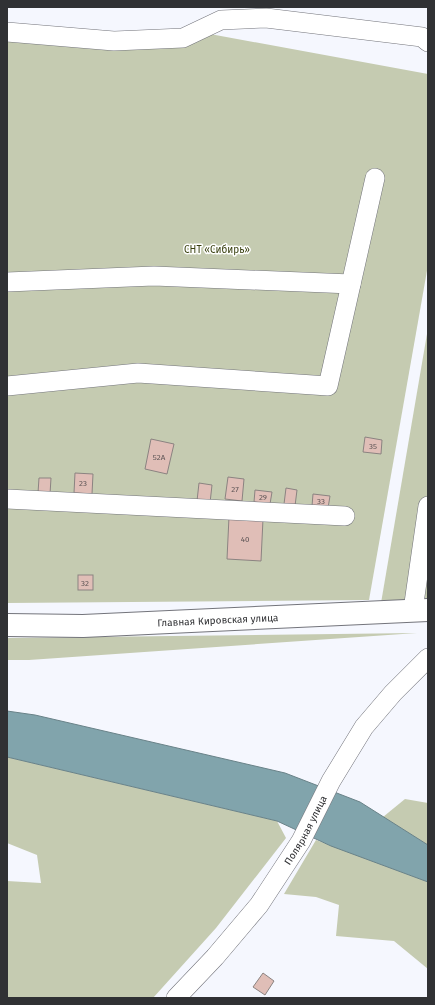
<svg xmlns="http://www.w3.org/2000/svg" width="435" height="1005" viewBox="0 0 435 1005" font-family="'Fira Sans',sans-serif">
	<rect width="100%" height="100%" fill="#f5f7fe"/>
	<g fill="#c5cbb1">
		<path d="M7,34H210L428,74V265L369,600L7,603Z"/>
		<path d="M428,328V601L381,603Z"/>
		<path d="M417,633L29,660H7V638Z"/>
		<path d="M7,757L277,821L286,838L216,928L153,998H7V881L41,883L37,855L7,843Z"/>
		<path d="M405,799L428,803V845L383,817Z"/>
		<path d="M316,840L428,882V969L394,941L336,936L339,905L316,897L284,894Z"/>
	</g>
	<path fill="#81a4ac" stroke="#698288" d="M7,711L35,715L285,773L360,802L428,845V882L331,846L277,821L7,757Z"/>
	<g fill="#e0beb7" stroke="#8b8381">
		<path d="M365,437L382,440L381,454L363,452Z"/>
		<path d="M151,439L174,444L167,474L145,469Z"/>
		<path d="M75,473L93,474L92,494L74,493Z"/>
		<path d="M228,477L244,479L242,501L225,499Z"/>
		<path d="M39,478H51L50,494L38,493Z"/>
		<path d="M199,483L212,485L210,503L197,501Z"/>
		<path d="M286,488L297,490L295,506L284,504Z"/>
		<path d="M255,490L272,492L270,504L254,502Z"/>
		<path d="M313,494L330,496L328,508L312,506Z"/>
		<path d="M229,517L263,519L261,561L227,559Z"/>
		<rect x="78" y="575" width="15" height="15"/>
		<path d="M263,973L274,981L265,995L253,987Z"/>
	</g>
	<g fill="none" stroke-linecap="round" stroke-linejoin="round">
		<defs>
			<g id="minor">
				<path d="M7,32L114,41L183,38L221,20L266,18L422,37L428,42"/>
				<path d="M7,282L154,276L351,284"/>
				<path d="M7,386L138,373L328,386L375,178"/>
				<path d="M7,499L345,516"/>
				<path d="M413,610L428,506"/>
				<path id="s1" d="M176,998L215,957L259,905L301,841L331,781L364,727L393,693L428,658"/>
			</g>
			<g id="major">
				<path id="s2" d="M7,625L83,626L428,610"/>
			</g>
		</defs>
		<use href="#minor" stroke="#73747b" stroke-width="20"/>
		<use href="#major" stroke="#73747b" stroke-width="24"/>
		<use href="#minor" stroke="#fff" stroke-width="19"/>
		<use href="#major" stroke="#fff" stroke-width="22"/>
	</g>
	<g text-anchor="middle" stroke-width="3" stroke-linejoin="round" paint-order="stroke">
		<g font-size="8" fill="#5c5455">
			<text x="373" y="449">35</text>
			<text x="159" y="460">52А</text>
			<text x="83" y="486">23</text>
			<text x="235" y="492">27</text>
			<text x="263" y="500">29</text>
			<text x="321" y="504">33</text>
			<text x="245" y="542">40</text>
			<text x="85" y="586">32</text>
		</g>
		<g font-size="10" fill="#39400f" stroke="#fff">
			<text x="217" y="253">СНТ «Сибирь»</text>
		</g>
		<g font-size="10" fill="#303134" stroke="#fff">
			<text dy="4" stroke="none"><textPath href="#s2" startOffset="211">Главная Кировская улица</textPath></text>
			<text dy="4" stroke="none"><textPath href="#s1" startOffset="213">Полярная улица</textPath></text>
		</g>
	</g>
	<rect width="435" height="1005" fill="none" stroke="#303134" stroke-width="16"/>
</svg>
